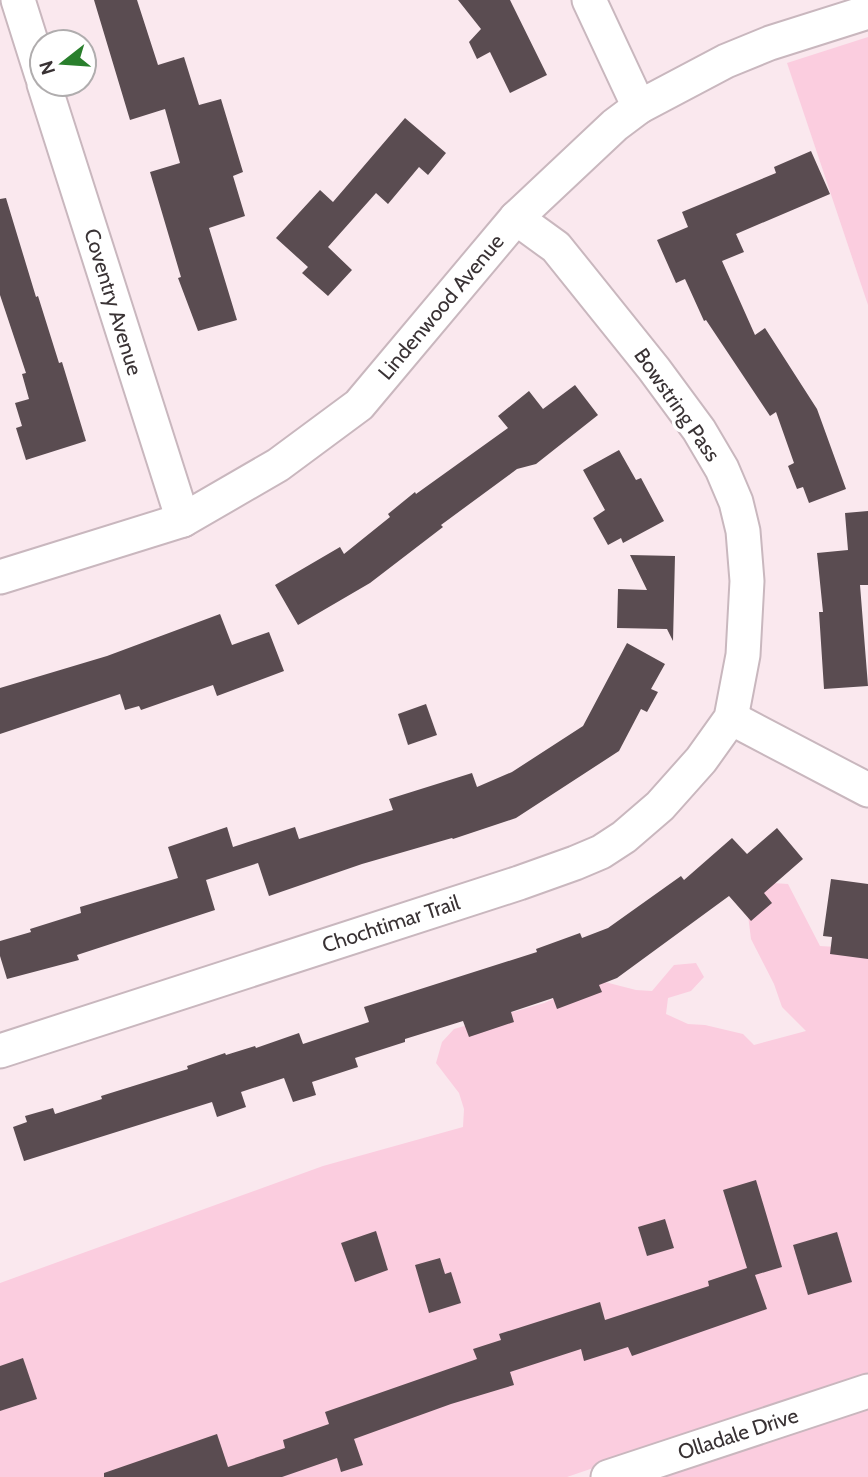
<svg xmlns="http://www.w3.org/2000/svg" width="868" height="1477" viewBox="0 0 868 1477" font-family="Cabin,sans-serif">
	<rect width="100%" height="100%" fill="#fae8ee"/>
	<g fill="#fbcddf">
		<path d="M868,37V305L787,63Z"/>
		<path d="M760,882L788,884L820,946L854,948L868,938V1374L567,1477H0V1283L323,1166L463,1127L464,1109L459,1093L436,1063L442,1042L454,1029L544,1003L597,980L636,990L652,991L674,965L696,963L704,977L691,991L668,998L666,1014L688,1024L705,1025L743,1034L754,1045L806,1031L782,1007L774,984L751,939L746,899Z"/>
		<path d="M868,1403V1477H652Z"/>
	</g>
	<g fill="#5a4c51">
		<path d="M94,0H137L158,65L184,57L199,105L221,99L243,172L233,176L245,216L209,228L237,320L198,331L178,278L181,277L150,172L180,163L165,109L130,120Z"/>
		<path d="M458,0H510L547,75L510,93L490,52L477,59L469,42L481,29Z"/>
		<path d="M405,118L446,153L428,175L419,167L388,204L376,193L328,247L352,270L328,296L302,273L308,267L276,238L320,190L333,202Z"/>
		<path d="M811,151L830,194L736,234L744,252L722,261L755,335L765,328L817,409L846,489L809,503L803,487L797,489L788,466L794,463L776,412L770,416L706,320L704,321L685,279L676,283L657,240L688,227L682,212L776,173L774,167Z"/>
		<path d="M6,198L36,297L38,296L59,363L62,362L86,441L26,460L16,428L22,426L15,403L29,399L22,374L26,373L0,295V199Z"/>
		<path d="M575,385L598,415L536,464L517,469L441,525L443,527L370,583L298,625L275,585L340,547L344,554L390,517L388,514L415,492L416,494L508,428L498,416L529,391L543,409Z"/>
		<path d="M619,450L636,480L641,478L664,521L623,543L621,538L608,545L593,518L605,510L583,470Z"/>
		<path d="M868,511V585H860L868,686L824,689L819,612H823L817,553L848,550L845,513Z"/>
		<path d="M630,555L675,556L673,641L667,629L617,628L618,589L647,590Z"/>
		<path d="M220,614L232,645L269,632L284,671L217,696L213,685L141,710L139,706L125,710L120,694L0,734V688L107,656Z"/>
		<path d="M627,643L665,664L651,689L658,692L647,712L641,709L619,751L516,818L453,839L452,838L362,864L269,896L258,863L206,880L215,910L77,955L79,960L7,979L0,956V941L31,932L30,929L81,913L80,907L178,878L168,847L227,827L233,847L295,827L299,839L393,810L389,799L472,773L477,787L512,772L583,726Z"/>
		<path d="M426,704L437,735L408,745L398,714Z"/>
		<path d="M777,828L803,859L764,893L772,903L751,921L729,896L617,978L599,985L602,992L557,1009L553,998L511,1012L514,1022L469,1037L463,1021L405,1039V1042L355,1058L358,1067L312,1082L316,1095L293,1102L284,1078L241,1092L246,1107L217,1117L212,1102L24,1161L13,1127L27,1122L25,1116L53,1108L55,1114L102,1099L101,1096L188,1069L187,1066L225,1053L226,1055L255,1046L256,1048L299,1033L303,1044L369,1022L364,1007L537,952L536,949L580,933L582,938L608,928L681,876L684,880L732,838L747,854Z"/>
		<path d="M831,879L868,884V959L830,954L832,937L823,936Z"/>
		<path d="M756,1180L782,1267L755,1275L767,1309L632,1356L628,1347L584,1361L581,1349L510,1372L514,1385L451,1404L354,1439L363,1465L341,1472L337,1458L282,1477H104V1473L217,1434L228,1467L285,1448L283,1440L329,1424L325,1412L477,1359L473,1349L501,1340L499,1334L600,1302L605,1320L709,1286L708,1281L747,1268L723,1190Z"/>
		<path d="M665,1219L674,1248L647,1256L638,1227Z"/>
		<path d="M376,1231L388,1270L355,1282L341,1243Z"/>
		<path d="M837,1232L852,1282L808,1295L793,1245Z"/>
		<path d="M440,1258L445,1274L451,1272L461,1303L429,1313L415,1265Z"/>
		<path d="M23,1358L37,1399L0,1411V1366Z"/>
	</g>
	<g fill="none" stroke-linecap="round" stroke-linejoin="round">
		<defs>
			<g id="minor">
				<path d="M18,0L42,76"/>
				<path d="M589,0L639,107"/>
				<path d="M44,84L183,520"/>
				<path d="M0,577L183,520L278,465L359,405L516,218L615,125L639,107L726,61L770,43L868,12"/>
				<path d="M731,718L868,790"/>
				<path d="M0,1051L519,883L575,863L601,852L624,837L660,806L701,760L731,718L743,655L747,581L743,531L736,502L722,469L699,430L654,369L556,247L516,218"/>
				<path d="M608,1477L868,1391"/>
			</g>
		</defs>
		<use href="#minor" stroke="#c9b7be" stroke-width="37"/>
		<use href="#minor" stroke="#fff" stroke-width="33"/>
	</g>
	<g text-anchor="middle" stroke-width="7" stroke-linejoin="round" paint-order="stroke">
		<g font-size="21" fill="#393234" stroke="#fff">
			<text transform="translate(113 302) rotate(73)" y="7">Coventry Avenue</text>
			<text transform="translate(441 307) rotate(-50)" y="7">Lindenwood Avenue</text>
			<text transform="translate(677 405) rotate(55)" y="7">Bowstring Pass</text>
			<text transform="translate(391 924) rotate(-18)" y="7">Chochtimar Trail</text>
			<text transform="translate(738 1434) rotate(-18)" y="7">Olladale Drive</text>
		</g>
	</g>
	<g transform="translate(63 63) rotate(253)"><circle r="33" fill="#ffffff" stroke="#b0adae" stroke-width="2"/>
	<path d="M0-5L12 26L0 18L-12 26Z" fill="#297f2c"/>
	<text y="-10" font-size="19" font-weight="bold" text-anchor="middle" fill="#393234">N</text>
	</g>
</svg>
